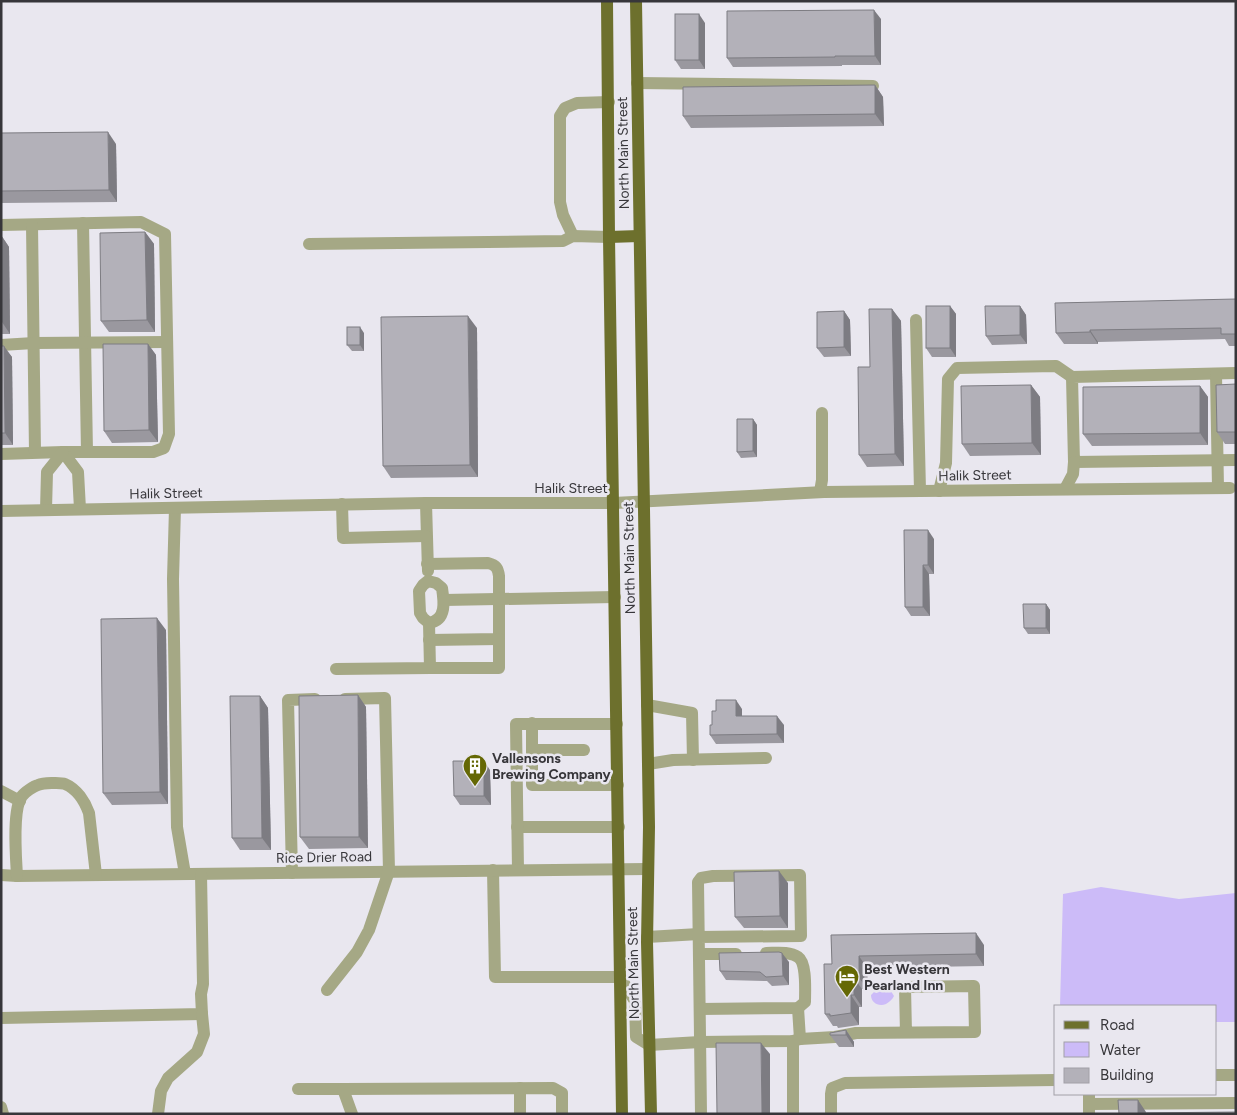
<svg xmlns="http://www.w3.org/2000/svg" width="1237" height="1115" viewBox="0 0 1237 1115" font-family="Figtree,sans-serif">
	<rect width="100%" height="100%" fill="#e9e7ef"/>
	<g fill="#ccbbf8">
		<path d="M1101,887L1179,899L1236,893V1022H1216V1006H1060L1063,894Z"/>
		<path d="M883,986L889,988L894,996C892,1000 889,1002 886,1004C879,1007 871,1003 871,995L874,992L877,993L879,989Z"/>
	</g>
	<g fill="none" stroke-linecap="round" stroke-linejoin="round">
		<g stroke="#a5a885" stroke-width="12">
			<path d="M637,83L873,86"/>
			<path d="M83,223L87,452"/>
			<path d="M1,225L141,222L165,234L169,434L164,448L153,452H63L1,454"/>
			<path d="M32,225L35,452"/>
			<path d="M573,236L563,215L560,202V116L565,108L577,103L609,102"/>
			<path d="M309,244L563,241L573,236L609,237"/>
			<path d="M916,320L920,491"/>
			<path d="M1,345L34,343L167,342"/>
			<path d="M1236,373L1072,377L1074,462L1236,460"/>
			<path d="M1216,374L1218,488"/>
			<path d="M63,452L78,472L80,509"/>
			<path d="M1065,489L1073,474L1074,462"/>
			<path d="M939,491L946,463L948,379L957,368L1056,366L1072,377"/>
			<path d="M820,492L822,480V413"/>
			<path d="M426,503L428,571"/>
			<path d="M342,504L343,538L426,536"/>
			<path d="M175,508L173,579L177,827L185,874"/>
			<path d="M46,510L47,472L63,452"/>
			<path d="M1,511L426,503H614L824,492L1230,488"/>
			<path d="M427,564L488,563C496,565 498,568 499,576V639L429,640"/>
			<path d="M428,581L436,583L442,588C444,601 447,620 429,623L423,618L420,613L419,591L423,585Z"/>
			<path d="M444,600L615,597"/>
			<path d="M430,668H499V639"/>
			<path d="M336,669L430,668L429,623"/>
			<path d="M647,705L692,713L693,760"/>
			<path d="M532,723V785H618"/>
			<path d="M532,750H584"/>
			<path d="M648,764L673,760L766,758"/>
			<path d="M1,791L20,801"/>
			<path d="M517,827H619"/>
			<path d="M493,870L495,977H620L635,1001L636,1037L649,1045L700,1042L793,1041L800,1039L835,1037L856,1033L975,1032L974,986L905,987L906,1033"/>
			<path d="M518,870L516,724H617"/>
			<path d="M292,873L288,700L315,699"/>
			<path d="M1,875L17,876L647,869"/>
			<path d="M17,876C16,858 12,809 22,796C25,792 34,786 38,785C43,783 60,782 65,784C77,789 85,802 89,813L96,875"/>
			<path d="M647,937L699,934"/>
			<path d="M699,937L801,936L800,875L713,876L701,878L698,882L701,1114"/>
			<path d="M699,954H736"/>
			<path d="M327,990L357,952L369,930L389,871L385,698L345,699"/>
			<path d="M798,1008L800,1039"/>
			<path d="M700,1009L798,1008L805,1002C805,991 807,963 798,957C789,951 776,953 766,953"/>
			<path d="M1,1018L202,1014L201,994L203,984L201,874"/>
			<path d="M793,1041V1114"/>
			<path d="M1216,1075H1236"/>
			<path d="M298,1089H343"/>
			<path d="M1089,1094V1114"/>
			<path d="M1089,1104L1236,1103"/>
			<path d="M1,1107L3,1114"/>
			<path d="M158,1114L161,1091L168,1078L197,1052L204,1034L202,1014"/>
			<path d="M352,1114L343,1089L553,1088L562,1093V1114"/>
			<path d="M520,1114V1088"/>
			<path d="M831,1114V1094L832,1088L845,1083L1056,1080"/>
		</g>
		<g stroke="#6d702d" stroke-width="12">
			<path d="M607,1L609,237L622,1114"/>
			<path d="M636,1L649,827L647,942L651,1114"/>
			<path d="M609,237L639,236"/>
		</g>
	</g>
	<g fill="#9a989f">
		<path d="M881,19V65H842V66L733,67L727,58Z"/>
		<path d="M705,23V69H681L675,60Z"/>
		<path d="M875,85L883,97L884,126L691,128L683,116Z"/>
		<path d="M1,133L116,144L117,202L1,203Z"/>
		<path d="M145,232L154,244L155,332H109L101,321Z"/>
		<path d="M1,235L9,247L10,334H1Z"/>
		<path d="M1236,299V346H1229L1225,339L1098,342V344H1064L1056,333Z"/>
		<path d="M950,306L956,314V357H932L926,348Z"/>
		<path d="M1020,306L1026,315L1027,344L992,345L986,336Z"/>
		<path d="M892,309L901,321L904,466L867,467L859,455L870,367Z"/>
		<path d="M844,311L850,320L851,356L824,357L817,348Z"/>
		<path d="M477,328L478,477L391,478L383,466Z"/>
		<path d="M364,333V351H352L347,345Z"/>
		<path d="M148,344L156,355L158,442L112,443L104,431Z"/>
		<path d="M1,346L12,357L13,445H1Z"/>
		<path d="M1236,384V444H1225L1217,432Z"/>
		<path d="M1031,385L1040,397L1041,455L970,456L962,444Z"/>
		<path d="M1200,386L1208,397V445L1092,446L1083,434Z"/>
		<path d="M753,419L757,425V457L741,458L737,452Z"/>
		<path d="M934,539V574H929L930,616H911L905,607Z"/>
		<path d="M1046,604L1050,610V634H1028L1024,628Z"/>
		<path d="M166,630L168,804L112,805L103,793Z"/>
		<path d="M358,695L366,707L368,848L309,849L300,837Z"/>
		<path d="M260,696L268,708L271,850H240L232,838Z"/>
		<path d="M742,709V716L784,725V743L716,744L710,735L712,725Z"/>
		<path d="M490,770L491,805H460L454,796Z"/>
		<path d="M788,883V928H744L735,917Z"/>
		<path d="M831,935L984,945V966L867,968L868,989H862V1007H859V1025L838,1028L837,1026H833L825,1014L832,964Z"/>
		<path d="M789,962V985L772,986L767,981L726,980L720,971Z"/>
		<path d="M846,1030L854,1042V1047H839L830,1035Z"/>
	</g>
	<g fill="#7d7c82">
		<path d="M874,10L881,19V65L875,56Z"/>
		<path d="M699,14L705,23V69L699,60Z"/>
		<path d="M875,85L883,97L884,126L875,114Z"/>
		<path d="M108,132L116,144L117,202L109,190Z"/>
		<path d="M145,232L154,244L155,332L147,320Z"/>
		<path d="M1,235L9,247L10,334L2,322Z"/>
		<path d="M950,306L956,314V357L950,348Z"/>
		<path d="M1020,306L1026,315L1027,344L1020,335Z"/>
		<path d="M892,309L901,321L904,466L895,454Z"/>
		<path d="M844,311L850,320L851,356L844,347Z"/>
		<path d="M468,316L477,328L478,477L470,465Z"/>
		<path d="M360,327L364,333V351L360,345Z"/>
		<path d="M1090,330L1098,342V344L1090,332Z"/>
		<path d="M148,344L156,355L158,442L149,430Z"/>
		<path d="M4,346L12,357L13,445L5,433Z"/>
		<path d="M1031,385L1040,397L1041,455L1032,443Z"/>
		<path d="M1200,386L1208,397V445L1200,433Z"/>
		<path d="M753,419L757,425V457L753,451Z"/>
		<path d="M928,530L934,539V574L928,565Z"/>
		<path d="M923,565L929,574L930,616L923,607Z"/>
		<path d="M1046,604L1050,610V634L1046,628Z"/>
		<path d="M157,618L166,630L168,804L160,792Z"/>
		<path d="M358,695L366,707L368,848L359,837Z"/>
		<path d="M260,696L268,708L271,850L262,838Z"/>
		<path d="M736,700L742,709V725L736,716Z"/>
		<path d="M777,716L784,725V743L777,734Z"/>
		<path d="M484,761L490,770L491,805L484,796Z"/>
		<path d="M779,871L788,883V928L780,916Z"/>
		<path d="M976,933L984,945V966L976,954Z"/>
		<path d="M782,953L789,962V985L783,976Z"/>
		<path d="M859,956L867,968L868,989L859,978Z"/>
		<path d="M854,978L862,989V1007L854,995Z"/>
		<path d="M851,995L859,1007V1025L851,1013Z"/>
		<path d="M846,1030L854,1042V1047L846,1035Z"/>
		<path d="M761,1043L770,1054V1114H762Z"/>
		<path d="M1138,1100L1146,1112V1114L1138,1113Z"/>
	</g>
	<g fill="#b3b1b9" stroke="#7d7c82">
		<path d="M874,10L875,56H835V57L727,58V11Z"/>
		<rect x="675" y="14" width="24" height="46"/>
		<path d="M875,85V114L683,116V87Z"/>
		<path d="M108,132L109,190L1,191V133Z"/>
		<path d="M145,232L147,320L101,321L100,233Z"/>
		<path d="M1,262L2,322H1Z"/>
		<path d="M1236,299V334H1221V328L1090,330V332L1056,333L1055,303Z"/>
		<rect x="926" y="306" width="24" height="42"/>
		<path d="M985,306H1020V335L986,336Z"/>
		<path d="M869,309H892L895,454L859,455L858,367H870Z"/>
		<path d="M844,311V347L817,348V312Z"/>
		<path d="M468,316L470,465L383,466L381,317Z"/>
		<rect x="347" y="327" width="13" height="18"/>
		<path d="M103,344H148L149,430L104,431Z"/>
		<path d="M1,346H4L5,433H1Z"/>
		<path d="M1236,384V432H1217L1216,385Z"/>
		<path d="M1031,385L1032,443L962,444L961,386Z"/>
		<path d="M1200,386V433L1083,434V387Z"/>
		<path d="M737,419H753V451L737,452Z"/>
		<path d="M904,530H928V565H923V607H905Z"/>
		<path d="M1023,604H1046V628H1024Z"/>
		<path d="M157,618L160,792L103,793L101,619Z"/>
		<path d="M358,695L359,837H300L299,696Z"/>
		<path d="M230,696H260L262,838H232Z"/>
		<path d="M716,700H736V716H777V734L710,735V725H712V711H716Z"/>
		<path d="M453,761H484V796H454Z"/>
		<path d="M779,871L780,916L735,917L734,872Z"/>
		<path d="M976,933V954L859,956V978H854V995H851V1013L830,1016V1014H825L824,964H832L831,935Z"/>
		<path d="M779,952L782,953L783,976L766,977L760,972L720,971L719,953Z"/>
		<path d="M846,1030V1035H830V1033Z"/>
		<path d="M716,1043H761L762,1114H717Z"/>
		<path d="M1118,1100H1138V1113L1236,1112V1114H1119Z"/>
	</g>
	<defs>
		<symbol id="building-pin" viewBox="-11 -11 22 30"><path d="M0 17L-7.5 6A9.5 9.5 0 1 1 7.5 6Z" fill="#656805" stroke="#e9e7ef"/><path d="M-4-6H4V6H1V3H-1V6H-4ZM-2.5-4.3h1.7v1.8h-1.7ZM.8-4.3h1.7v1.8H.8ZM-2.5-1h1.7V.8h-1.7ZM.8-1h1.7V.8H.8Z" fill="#fff"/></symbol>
		<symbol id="hotel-pin" viewBox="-11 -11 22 30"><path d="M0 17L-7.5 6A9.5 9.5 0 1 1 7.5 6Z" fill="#656805" stroke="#e9e7ef"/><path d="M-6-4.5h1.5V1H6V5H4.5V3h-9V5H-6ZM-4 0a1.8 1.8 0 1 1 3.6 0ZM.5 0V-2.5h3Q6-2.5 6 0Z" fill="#fff"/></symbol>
	</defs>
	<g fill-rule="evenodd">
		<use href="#building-pin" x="461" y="752" width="28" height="38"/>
		<use href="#hotel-pin" x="833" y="963" width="28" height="38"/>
	</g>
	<g text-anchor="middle" stroke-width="5" stroke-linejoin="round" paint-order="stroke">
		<g font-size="14" fill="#37363a" stroke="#e9e7ef">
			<text transform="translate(623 153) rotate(-91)" y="5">North Main Street</text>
			<text transform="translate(975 475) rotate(-1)" y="5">Halik Street</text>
			<text x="571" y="493">Halik Street</text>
			<text transform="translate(166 493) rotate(-1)" y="5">Halik Street</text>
			<text transform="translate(629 558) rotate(-91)" y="5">North Main Street</text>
			<text transform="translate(324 857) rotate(-1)" y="5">Rice Drier Road</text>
			<text transform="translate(633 963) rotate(-91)" y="5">North Main Street</text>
		</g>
		<g font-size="14" font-weight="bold" fill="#37363a" stroke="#e9e7ef" text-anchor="start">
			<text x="492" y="763">Vallensons<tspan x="492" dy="16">Brewing Company</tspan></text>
			<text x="864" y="974">Best Western<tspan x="864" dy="16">Pearland Inn</tspan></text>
		</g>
	</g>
	<rect width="1237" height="1115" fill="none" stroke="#37363a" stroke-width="5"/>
	<rect x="1054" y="1005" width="162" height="90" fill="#e9e7ef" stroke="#a2a0a7"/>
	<rect x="1064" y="1021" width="25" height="8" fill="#6d702d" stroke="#a2a0a7"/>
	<text x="1100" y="1030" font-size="15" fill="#37363a">Road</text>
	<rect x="1064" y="1042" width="25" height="15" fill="#ccbbf8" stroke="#a2a0a7"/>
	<text x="1100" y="1055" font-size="15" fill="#37363a">Water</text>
	<rect x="1064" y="1068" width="25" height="15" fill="#b3b1b9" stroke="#a2a0a7"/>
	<text x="1100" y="1080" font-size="15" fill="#37363a">Building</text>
</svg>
